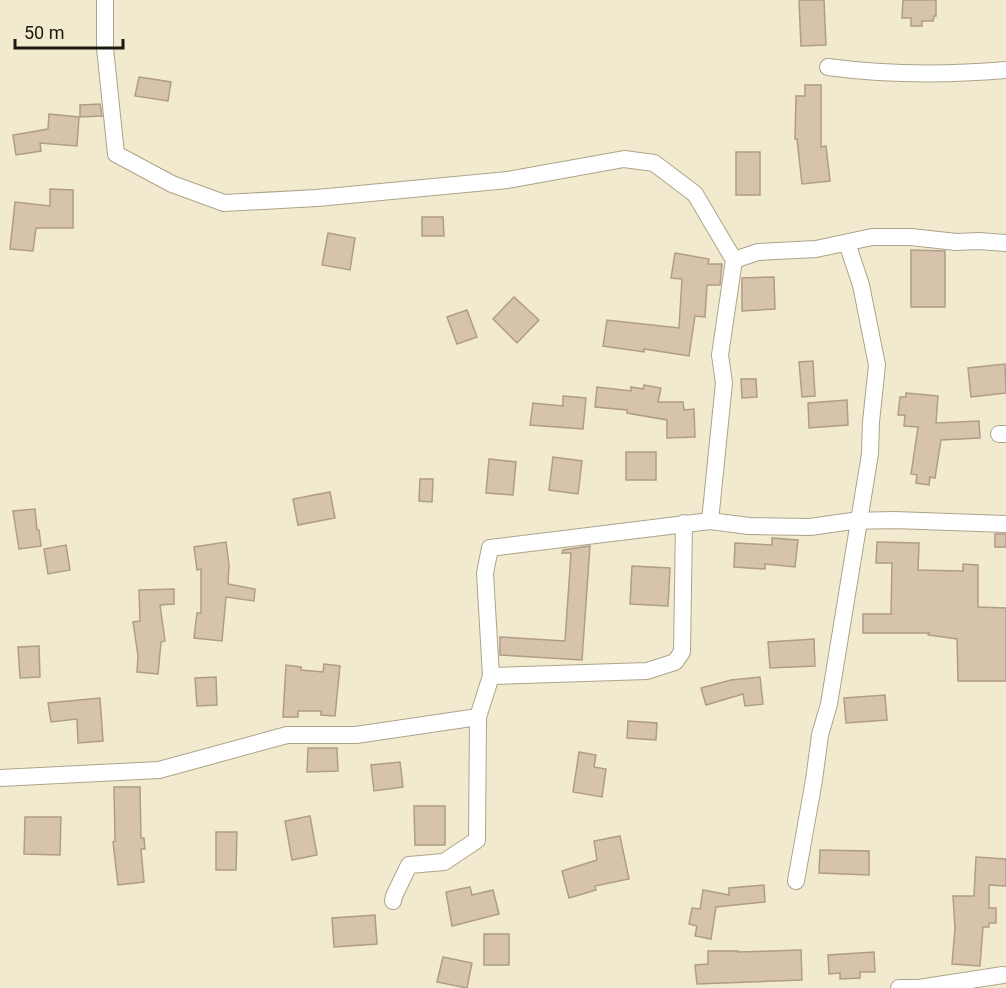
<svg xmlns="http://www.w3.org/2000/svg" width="1006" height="988" viewBox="0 0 1006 988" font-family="Roboto,sans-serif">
	<rect width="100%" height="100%" fill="#f2eace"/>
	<g fill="#d7c3ac" stroke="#b09c87" stroke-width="1.5">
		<path d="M799,0H824L826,45L801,46Z"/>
		<path d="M903,0H936V16H934L933,21H922V26H911V18H902Z"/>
		<path d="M139,77L171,82L168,101L135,96Z"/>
		<path d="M805,85H821V147L826,146L830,181L802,184L797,139H795L796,96H805Z"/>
		<path d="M100,104L102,116L80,117V105Z"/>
		<path d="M49,114L79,117L77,146L40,143L41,151L16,155L13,135L48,129Z"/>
		<rect x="736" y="152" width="24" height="43"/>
		<path d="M50,189L73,190V228H36L33,251L10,249L15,202L50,206Z"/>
		<path d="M422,217H443L444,236H422Z"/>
		<path d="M328,233L355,238L350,270L322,265Z"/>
		<path d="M911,250L945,251V307H911Z"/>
		<path d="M675,253L709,259L708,264H722L720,285H707L705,317L695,316L689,356L644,349V352L603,346L607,320L679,328L682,279L671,278Z"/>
		<path d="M774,277L775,309L742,311V278Z"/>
		<path d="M514,297L539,320L517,343L493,319Z"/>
		<path d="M467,310L477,337L457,344L447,317Z"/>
		<path d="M813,361L815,396L802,397L799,362Z"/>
		<path d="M1005,364L1006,393L971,397L968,368Z"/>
		<path d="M741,379H756L757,397L742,398Z"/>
		<path d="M644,385L661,388L658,402H683L684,410L694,409L695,437L667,438V420L627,413V410L595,407L597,387L631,391V387L643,389Z"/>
		<path d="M906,393L938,396L936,423L979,421L980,438L941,440L935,478L930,477L929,485L916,483L917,475L911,474L918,427L904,426L905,415H898L900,397H906Z"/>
		<path d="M563,396L586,398L583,429L530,425L533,403L563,406Z"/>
		<path d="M847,400L848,425L809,428L808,403Z"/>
		<rect x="626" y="452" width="30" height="28"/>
		<path d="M553,457L582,461L578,494L549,490Z"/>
		<path d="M489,459L516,462L513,495L486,493Z"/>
		<path d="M420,479H433L432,502L419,501Z"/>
		<path d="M330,492L335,518L298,525L293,499Z"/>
		<path d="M35,509L37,530H39L41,546L19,549L13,511Z"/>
		<rect x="995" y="534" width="11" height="13"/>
		<path d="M772,538L798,540L795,567L765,564V569L734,567L735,543L772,545Z"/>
		<path d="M226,542L229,565L228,584L255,589L254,601L226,597L222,641L194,638L197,613H201V569L197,570L194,547Z"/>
		<path d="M877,542L919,543L918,570L963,571V564L978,565V607L1006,608V681H958L957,639L928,635L929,633H863V614H891L892,563H876Z"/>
		<path d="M66,545L70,570L48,574L44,549Z"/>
		<path d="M590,546L582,660L500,655V637L565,641L571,553H562L563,550Z"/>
		<path d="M632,566L670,568L668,606L630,604Z"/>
		<path d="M174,589V604L160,605L165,641L161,642L158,674L137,672L138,656L133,622L140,621L139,590Z"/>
		<path d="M814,639L815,666L770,668L768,642Z"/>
		<path d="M39,646L40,677L20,678L18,647Z"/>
		<path d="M324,664L340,666L335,716L321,715V711H298V717H283L286,665L301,667V670L323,672Z"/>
		<path d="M216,677L217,705L197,706L195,678Z"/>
		<path d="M760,677L763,704L745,706L743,694L706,705L701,688L731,680Z"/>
		<path d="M885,695L887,720L846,723L844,698Z"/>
		<path d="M100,698L103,741L78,743L77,719L51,722L48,703Z"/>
		<path d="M628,721L657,723L656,740L627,738Z"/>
		<path d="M308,748H337L338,771L307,772Z"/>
		<path d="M579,752L596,755L594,767L606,769L602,797L573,792Z"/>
		<path d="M400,762L403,787L374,791L371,765Z"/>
		<path d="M114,787H140L141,838H144L145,849H141L144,882L118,885L113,842L115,841Z"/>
		<path d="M414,806H445V845H415Z"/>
		<path d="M310,816L317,855L292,860L285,821Z"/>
		<path d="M25,817H61L60,855L24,854Z"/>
		<path d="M216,832H237L236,870H216Z"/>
		<path d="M620,836L629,879L595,886L596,890L569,898L562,871L597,860L594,841Z"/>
		<path d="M820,850L869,851V875L819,873Z"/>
		<path d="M976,857L1006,859V886L989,885V908H996V923H989V927H983L980,966L952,964L955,928L953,896H974Z"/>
		<path d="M764,885L765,902L716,907L711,939L695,936L697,926L689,924L692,908L700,909L703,890L729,895V888Z"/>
		<path d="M470,887L472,895L493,890L499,914L452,926L446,892Z"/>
		<path d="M375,915L377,944L334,947L332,918Z"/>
		<rect x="484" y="934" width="25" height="31"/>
		<path d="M801,950L802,980L697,984L695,965L708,964V951H738V952Z"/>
		<path d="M874,952L875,972H860V978L840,979V973L829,974L828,955Z"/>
		<path d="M443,957L472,963L467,988L437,982Z"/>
	</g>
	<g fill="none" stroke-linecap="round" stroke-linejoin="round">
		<defs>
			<g id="minor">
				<path d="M105,0V48L116,154L172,184L224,203L317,198L508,180L624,159L654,163L695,194L734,260L720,355L724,383L710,521"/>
				<path d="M828,67C887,75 947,75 1006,70"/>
				<path d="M734,260L758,252L816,249L872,237H911L956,242L979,241L1006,243"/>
				<path d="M999,434H1006"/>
				<path d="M491,676L647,671L675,662L682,652L684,523"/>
				<path d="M0,778L159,770L287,735H356L478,717"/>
				<path d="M796,881L814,780L820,735L829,704L870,454L871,422L877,365L861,285L847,243"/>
				<path d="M393,901L394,896L409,865L444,862L477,840L478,717L491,676L485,573L490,548L710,521L749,526L810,527L852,521L894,520L1006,524"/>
				<path d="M899,988H919L1003,975"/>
			</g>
		</defs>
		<use href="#minor" stroke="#aca48a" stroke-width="18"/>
		<use href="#minor" stroke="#fff" stroke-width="16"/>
	</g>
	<path d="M15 39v9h108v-9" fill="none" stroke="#1b180e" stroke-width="3"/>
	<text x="24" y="39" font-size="18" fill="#1b180e" stroke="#f2eace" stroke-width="4.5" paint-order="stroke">50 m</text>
</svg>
